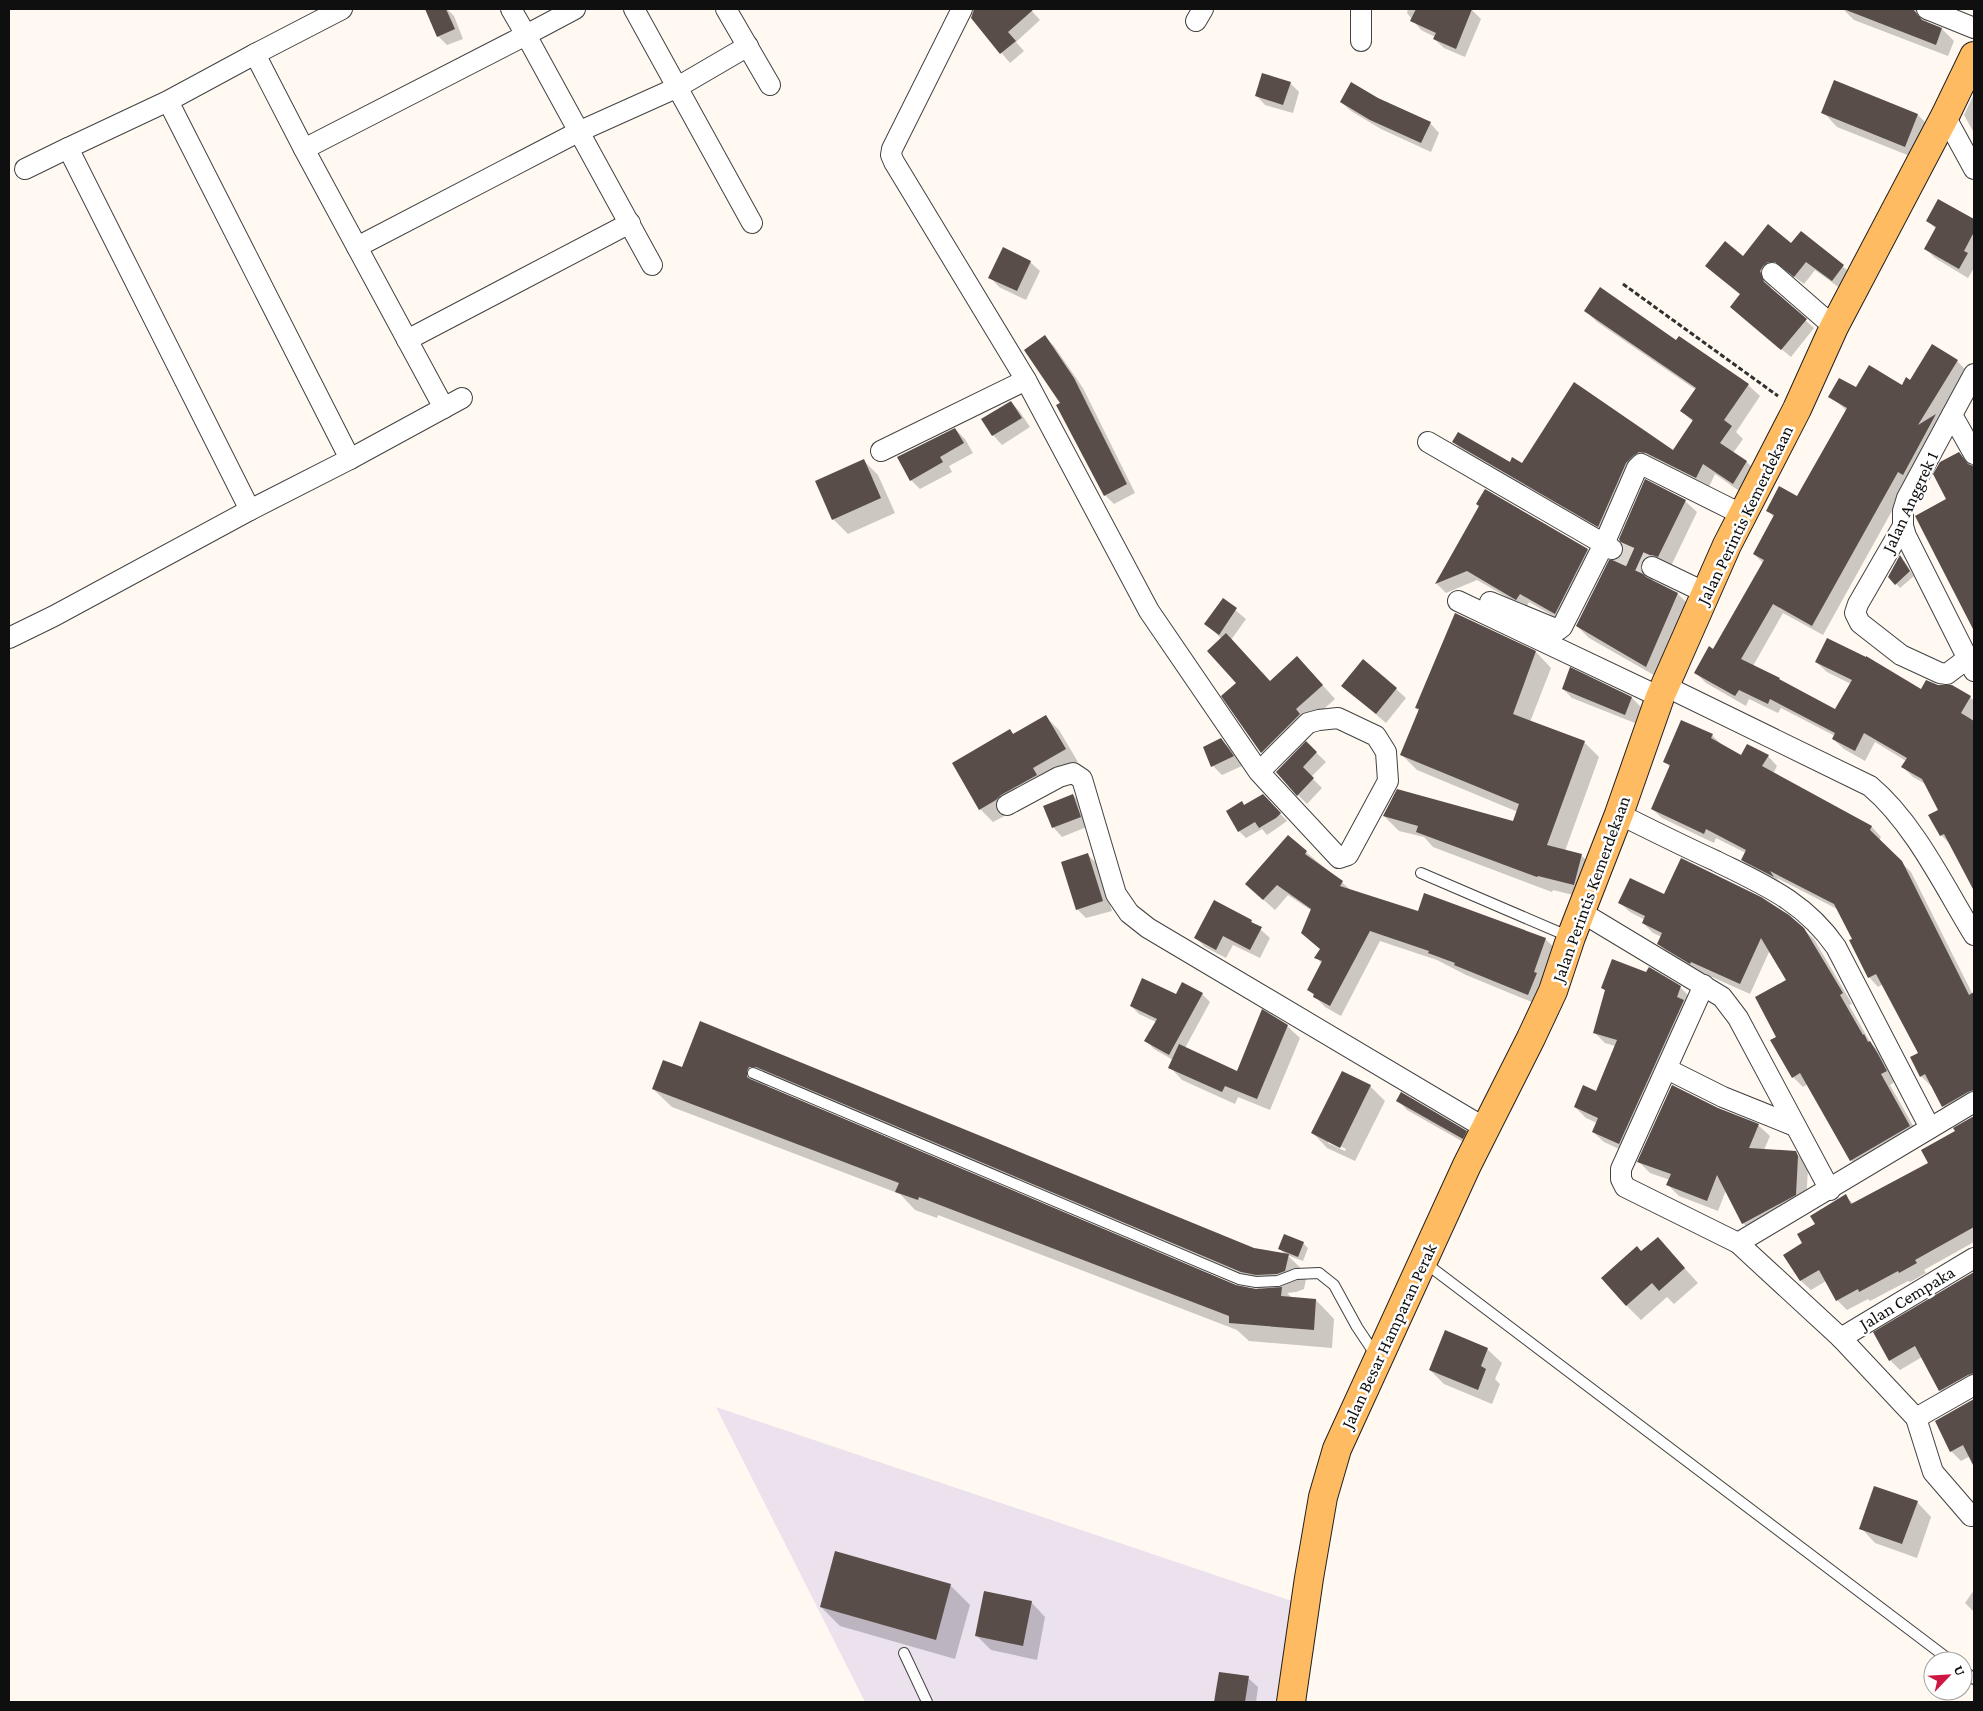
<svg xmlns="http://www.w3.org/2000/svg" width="1983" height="1711" viewBox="0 0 1983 1711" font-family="'Crimson Pro',serif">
	<rect width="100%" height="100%" fill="#fff9f1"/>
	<path fill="#ebe2ee" d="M716,1407L1298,1603L1283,1702H865Z"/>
	<g fill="#0003" fill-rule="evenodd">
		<path d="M438,9H447L454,16L463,39L447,45L438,36L428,13Z"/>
		<path d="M974,9H1030L1040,20L1016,42L1024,51L1010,63L972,18Z"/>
		<path d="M1408,9H1471L1481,19L1465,57L1444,48L1434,39L1435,37L1421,30L1407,13Z"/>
		<path d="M1843,9H1946L1928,16L1927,22L1942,29L1954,41L1948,56L1854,20Z"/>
		<path d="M1290,83L1299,92L1293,113L1265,105L1256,95Z"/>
		<path d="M1974,94V133L1964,115Z"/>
		<path d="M1378,99L1430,123L1439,133L1431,152L1381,129L1351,111L1341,102Z"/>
		<path d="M1823,112L1918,115L1932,129L1920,160L1837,127Z"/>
		<path d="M1939,201L1974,220V268L1968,278L1935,258L1925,248L1936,229L1928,221Z"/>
		<path d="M1801,233L1852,274L1841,289L1815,270L1804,284L1785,270H1777L1768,281L1772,290L1814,328L1791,357L1731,307L1741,295L1715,274L1743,258L1791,245Z"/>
		<path d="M1030,262L1040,271L1026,300L999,287L990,277Z"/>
		<path d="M1586,311L1677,342L1748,385L1760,396L1736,432L1743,439L1733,453L1747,462L1758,474L1745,495L1715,474L1708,489L1645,467L1610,538L1465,454L1454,442L1510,464L1522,465L1575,384L1674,452L1693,422L1682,411L1696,390L1597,322Z"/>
		<path d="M1045,337L1054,346L1083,388L1135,493L1114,504L1105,495L1062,403Z"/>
		<path d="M1957,361L1967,371L1938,418L1946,425L1908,482L1823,635L1783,613L1753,666L1779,679L1783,683L1835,711L1851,684L1827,672L1816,662L1921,691L1970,697L1974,701V717L1972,721L1974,722V882L1968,876L1952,846L1941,835L1940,810L1927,785L1913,777L1903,767L1906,761L1875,742L1865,761L1844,749L1833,739L1835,736L1781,708L1778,713L1749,699L1746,706L1706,683L1696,673L1713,650L1764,564L1754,554L1774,517L1768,511L1798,497L1847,411L1830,396L1856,389L1902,386Z"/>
		<path d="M1011,402L1020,412L1030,427L1002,445L993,435Z"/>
		<path d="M955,429L965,439L973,453L949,466L952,472L920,489L911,480Z"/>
		<path d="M1959,454L1970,466H1974V629L1934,553Z"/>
		<path d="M863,460L878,475L895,513L848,534L834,520L816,481Z"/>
		<path d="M1685,501L1697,512L1670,568L1653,575V582L1678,594L1690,606L1659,678L1589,638L1577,626L1618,561Z"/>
		<path d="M1480,507L1588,550L1597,559L1565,623L1529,602L1526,608L1477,580L1446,593L1437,584Z"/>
		<path d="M1904,561L1914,576L1900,588L1889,576Z"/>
		<path d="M1223,600L1246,619L1231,640L1270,682L1310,671L1335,699L1308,723L1274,765L1262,753L1223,696L1237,683L1222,639L1206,624Z"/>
		<path d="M1455,614L1536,652L1551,668L1530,722L1584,742L1599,757L1565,851L1581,855L1596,870L1589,899L1553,890L1552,892L1433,847L1424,837L1399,831L1384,816L1514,823L1518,812L1417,770L1402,755L1419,711L1416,708Z"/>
		<path d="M1571,669L1632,698L1641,707L1635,723L1572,698L1563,689Z"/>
		<path d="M1343,686L1396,689L1406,698L1386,723Z"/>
		<path d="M1046,717L1059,730L1078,762L1045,781L1010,813L993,822L980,809L1010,731L1014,735Z"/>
		<path d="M1712,735L1722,745L1741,757L1768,756L1777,766L1773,774L1872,827L1881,837L1879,841L1911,872L1974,997V1104L1953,1116L1943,1106L1932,1085L1931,1086L1921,1076L1919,1053L1883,984L1878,987L1869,977L1854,939L1839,910L1777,878L1781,884L1752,870L1742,860L1746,853L1716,838L1714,843L1662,818L1652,809L1671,768L1664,761Z"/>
		<path d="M1221,740L1231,749L1242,766L1222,775L1213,766Z"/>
		<path d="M1306,743L1326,762L1311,777L1322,788L1307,804L1298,795Z"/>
		<path d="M1073,795L1083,805L1089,826L1062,837L1053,827Z"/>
		<path d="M1270,803L1287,821L1267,835L1262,829L1246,838L1239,831L1227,812L1245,806Z"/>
		<path d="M1306,852L1352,891L1419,913L1545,939L1556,949L1539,1005L1466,975L1437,960L1380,941L1341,1016L1325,1007L1309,990L1322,964L1316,957L1321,950L1302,932L1312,911L1288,895L1275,910L1257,894Z"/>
		<path d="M1088,855L1097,864L1112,911L1086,918L1077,909Z"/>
		<path d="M1664,896L1803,929L1814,939L1852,1004L1849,1005L1870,1042L1880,1053L1896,1081L1890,1085L1919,1136L1861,1170L1851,1160L1808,1084L1803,1087L1793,1077L1788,980L1770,950L1750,994L1701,972L1700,973L1669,954L1659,944L1662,937L1653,933L1643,923L1645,920L1630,912L1619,902Z"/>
		<path d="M1251,921L1270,938L1260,958L1233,945L1226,958L1205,947L1196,938Z"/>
		<path d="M1680,987L1691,998L1630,1154L1604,1142L1593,1132L1597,1123L1586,1118L1575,1107L1597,1092L1615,1046L1605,1043L1594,1032L1606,991L1603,988Z"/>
		<path d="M1202,994L1210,1002L1185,1048L1237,1073L1287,1026L1300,1038L1270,1110L1238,1097L1235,1104L1182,1080L1170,1067L1173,1060L1154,1049L1146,1041L1156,1022L1139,1014L1131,1006L1176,996Z"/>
		<path d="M701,1023L1253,1249L1286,1255L1280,1249L1303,1243L1308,1248L1303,1261L1287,1255L1307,1274L1304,1289L1296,1292L1287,1293L1292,1298L1316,1300L1334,1319L1332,1348L1249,1341L1237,1330L938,1215L937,1218L915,1210L900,1194L672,1107L653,1089L682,1069ZM771,1084L775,1085L1258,1289L1236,1287L766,1087Z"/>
		<path d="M1370,1086L1385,1101L1355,1161L1327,1148L1313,1133ZM1328,1140L1346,1149L1345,1151L1328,1143Z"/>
		<path d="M1398,1100L1466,1132L1475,1141L1472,1147L1407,1110Z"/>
		<path d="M1718,1109L1759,1126L1770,1136L1764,1150L1795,1152L1806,1163L1808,1168L1806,1205L1754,1234L1743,1223L1726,1190L1718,1211L1679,1196L1668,1185L1670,1180L1650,1173L1639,1162Z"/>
		<path d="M1974,1117V1242L1924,1270L1926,1273L1910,1282L1908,1281L1870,1301L1868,1299L1847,1310L1837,1300L1826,1281L1811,1290L1801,1281L1785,1256L1804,1244L1817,1225L1845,1196L1854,1204L1930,1163L1956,1132L1955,1129Z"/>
		<path d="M1658,1239L1698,1283L1674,1304L1667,1297L1641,1320L1626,1305L1641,1253Z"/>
		<path d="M1974,1274V1386L1950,1400L1940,1391L1922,1357L1900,1370L1890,1360L1875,1333Z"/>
		<path d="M1487,1349L1502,1363L1495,1379L1500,1384L1492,1404L1444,1384L1430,1370Z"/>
		<path d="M1974,1400V1464L1970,1456L1961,1461L1951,1451L1937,1421Z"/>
		<path d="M1917,1502L1931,1517L1917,1558L1875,1543L1861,1528Z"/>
		<path d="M951,1586L970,1605L955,1659L840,1626L821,1607Z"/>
		<path d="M1974,1590V1612L1965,1603Z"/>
		<path d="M1031,1602L1045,1617L1037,1660L991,1650L977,1636Z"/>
		<path d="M1220,1674L1248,1678L1258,1687L1256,1702H1216Z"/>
	</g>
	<g fill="#594d4a">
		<path d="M425,9H446L455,29L437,37Z"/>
		<path d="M974,9H1034L1008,32L1016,41L1000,54L971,18Z"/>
		<path d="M1416,9H1472L1456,49L1433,39L1436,33L1410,21Z"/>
		<path d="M1846,9H1913L1922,20L1942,28L1936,45L1846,10Z"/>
		<path d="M1262,73L1291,82L1283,105L1255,96Z"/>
		<path d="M1834,80L1918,114L1905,147L1821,113Z"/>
		<path d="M1351,82L1378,98L1431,122L1421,143L1370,120L1340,102Z"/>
		<path d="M1938,199L1974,219V232L1964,251L1968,253L1959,269L1924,249L1936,227L1926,221Z"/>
		<path d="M1768,224L1791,243L1801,231L1844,265L1832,281L1806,262L1794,277L1775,262H1768L1763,266L1760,271L1764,282L1807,319L1781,350L1730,307L1740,294L1705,266L1725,241L1743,256Z"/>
		<path d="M1003,247L1031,261L1017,291L988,278Z"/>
		<path d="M1600,287L1676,340L1679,336L1749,384L1724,420L1732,426L1720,443L1747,461L1733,484L1703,464L1696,478L1646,453L1639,452L1633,456L1626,463L1598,527L1452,442L1458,432L1510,462L1512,457L1522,463L1574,382L1673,450L1693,420L1680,411L1696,388L1584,311Z"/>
		<path d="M1045,335L1074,378L1127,484L1104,496L1056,405L1060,403L1024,350Z"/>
		<path d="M1932,344L1958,360L1918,425L1936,414L1903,475L1898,472L1812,626L1773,604L1741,659L1780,678L1779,679L1835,709L1852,680L1815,662L1827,638L1866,657V656L1921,689L1926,680L1938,685H1952L1971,696L1961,713L1974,721V891L1944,834L1940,836L1928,815L1938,810L1922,779L1901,767L1907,758L1864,733L1855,751L1832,739L1835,733L1770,699L1768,704L1739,690L1735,696L1694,673L1709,646L1713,649L1764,560L1753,554L1774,515L1766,511L1779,486L1797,496L1847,408L1828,397L1839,378L1856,387L1869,365L1902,385L1906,377L1910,380Z"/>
		<path d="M1011,401L1022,418L992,436L981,419Z"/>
		<path d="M955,428L964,443L940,457L943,462L910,481L897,457Z"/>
		<path d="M1959,452L1968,464L1974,466V631L1915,516L1946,499L1933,474L1940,462Z"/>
		<path d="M864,459L881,498L832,520L815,481Z"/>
		<path d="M1645,479L1686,500L1658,557L1652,555L1646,557L1641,562L1642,573L1646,577L1678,593L1646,667L1576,626L1609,560H1617L1622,555L1624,549L1619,539Z"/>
		<path d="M1485,489L1588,549L1555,614L1520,594L1516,600L1467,571L1435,584L1479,506L1476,504Z"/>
		<path d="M1900,555L1910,571L1895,585L1888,577Z"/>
		<path d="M1223,598L1237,608L1219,635L1204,624Z"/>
		<path d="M1455,613L1536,651L1513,714L1585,741L1547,845L1582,854L1574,885L1538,876L1537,877L1416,832L1418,826L1383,816L1397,789L1513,821L1519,804L1400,755L1419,709L1415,708Z"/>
		<path d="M1226,633L1270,681L1297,656L1323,685L1296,709L1300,714L1261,753L1221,696L1236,683L1207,651Z"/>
		<path d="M1363,659L1397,688L1376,714L1341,686Z"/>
		<path d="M1570,667L1632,697L1625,715L1562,689Z"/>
		<path d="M1046,715L1066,749L1033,768L1037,775L1001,795L996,800L979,810L952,763L1010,729L1013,734Z"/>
		<path d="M1681,720L1713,734L1711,738L1741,755L1747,744L1769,755L1762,766L1872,826L1870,830L1902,861L1969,995L1974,992V1090L1968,1092L1942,1107L1925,1074L1920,1077L1910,1057L1918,1053L1876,974L1868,978L1849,940L1852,939L1834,904L1770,871L1774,877L1741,860L1746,850L1706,829L1704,834L1651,809L1670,765L1663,762Z"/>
		<path d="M1221,738L1234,756L1211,767L1203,747Z"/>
		<path d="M1306,741L1317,752L1303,767L1314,778L1297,796L1276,772Z"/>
		<path d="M1073,794L1081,817L1052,828L1043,806Z"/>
		<path d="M1263,794L1281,813L1276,818L1259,828L1255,822L1238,832L1226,811L1242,801L1244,805Z"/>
		<path d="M1288,835L1307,851L1305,854L1343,881L1340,886L1418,911L1424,893L1546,938L1534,972L1537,973L1528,995L1454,965L1455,963L1428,953L1429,951L1370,931L1330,1006L1313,997L1314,994L1307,990L1322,961L1314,958L1320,949L1301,933L1311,909L1277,885L1263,900L1245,884Z"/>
		<path d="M1088,853L1103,901L1076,910L1061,862Z"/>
		<path d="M1681,858L1761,897L1789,915L1804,928L1843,993L1840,995L1863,1035L1864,1034L1868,1042L1870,1041L1878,1054L1887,1071L1881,1074L1910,1126L1850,1161L1800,1073L1792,1078L1770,1040L1776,1037L1755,997L1786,980L1761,938L1740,984L1691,962L1690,964L1657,944L1662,933L1642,923L1645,916L1618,903L1630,878L1664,894Z"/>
		<path d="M1214,900L1252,920L1251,922L1262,927L1250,950L1223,936L1216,950L1194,938Z"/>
		<path d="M1612,959L1646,972L1649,967L1681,986L1677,997L1684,1000L1619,1144L1592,1132L1598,1118L1574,1107L1583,1085L1596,1091L1617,1040L1593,1033L1605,990L1601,988Z"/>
		<path d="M1142,978L1176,994L1182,982L1203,993L1169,1055L1144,1041L1157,1019L1130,1006Z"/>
		<path d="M1262,1009L1288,1025L1257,1099L1225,1086L1222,1092L1168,1068L1179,1044L1237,1071Z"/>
		<path d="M700,1021L1254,1248L1289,1254L1285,1271L1277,1274L1256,1275L1241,1272L756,1067H749L747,1071V1077L750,1079L1236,1285L1256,1289L1282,1287L1281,1296L1316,1299L1314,1330L1229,1323V1316L919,1197L918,1200L895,1192L899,1183L652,1089L663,1060L682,1067Z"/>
		<path d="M1342,1071L1371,1085L1340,1148L1311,1133Z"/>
		<path d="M1672,1085L1718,1108L1759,1124L1749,1148L1796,1151L1798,1156L1796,1195L1742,1224L1717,1175L1707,1201L1666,1185L1671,1174L1637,1162Z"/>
		<path d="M1401,1092L1467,1131L1463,1139L1396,1101Z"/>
		<path d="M1974,1116V1227L1915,1260L1917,1263L1899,1273L1898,1271L1859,1292L1858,1289L1836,1301L1819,1270L1800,1281L1783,1255L1802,1243L1797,1234L1815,1224L1810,1216L1846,1194L1851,1204L1928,1163L1921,1150L1955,1131L1953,1128Z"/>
		<path d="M1284,1234L1304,1242L1298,1257L1278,1249Z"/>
		<path d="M1658,1237L1685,1268L1659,1291L1652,1283L1626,1306L1601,1278L1637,1246L1641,1251Z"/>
		<path d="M1974,1272V1373L1968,1375L1939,1391L1915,1346L1889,1361L1873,1332Z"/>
		<path d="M1445,1330L1488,1348L1481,1366L1486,1369L1478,1390L1429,1370Z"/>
		<path d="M1974,1399V1467L1963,1445L1950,1452L1935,1421Z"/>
		<path d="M1874,1486L1918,1501L1902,1544L1859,1529Z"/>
		<path d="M835,1551L951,1584L936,1640L820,1607Z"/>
		<path d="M984,1591L1032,1601L1023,1646L975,1636Z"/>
		<path d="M1219,1672L1249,1676L1245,1702H1214Z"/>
	</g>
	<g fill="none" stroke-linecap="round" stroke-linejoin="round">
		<path stroke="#dbd6cf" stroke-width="20" stroke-dasharray="20 10" stroke-linecap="butt" d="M1612,549L1652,567"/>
		<defs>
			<g id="service">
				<path d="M1421,873L1570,937"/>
				<path d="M753,1073L1239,1279L1256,1282L1278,1281L1296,1274L1319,1273L1334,1285L1357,1327L1377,1357"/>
				<path d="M1424,1262L1951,1661"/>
				<path d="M904,1653L927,1702"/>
				<path d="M1963,1670L1974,1679"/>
			</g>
			<g id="minor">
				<path d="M575,9L526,35L652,265"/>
				<path d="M634,9L752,223"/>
				<path d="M726,9L770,85"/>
				<path d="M962,9L892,149L891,155L894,162L1026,380L1149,611L1259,772L1339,858L1348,855L1388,781L1386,752L1376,736L1338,718L1319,720L1308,723L1259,772"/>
				<path d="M1927,9L1974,28"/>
				<path d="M1196,21L1203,9"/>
				<path d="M1361,41V9"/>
				<path d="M255,54L342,9"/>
				<path d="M168,101L350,459L250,510L68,148L168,101L255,54L304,149L526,35L511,9"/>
				<path d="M1945,116L1974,169"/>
				<path d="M304,149L444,408"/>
				<path d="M25,169L68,148"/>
				<path d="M357,247L578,132L676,88L748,46"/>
				<path d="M1772,273L1834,327"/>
				<path d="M407,340L630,223"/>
				<path d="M1952,415L1974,454"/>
				<path d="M1428,442L1604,544L1637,468L1641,464L1743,515"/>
				<path d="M881,451L1026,380"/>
				<path d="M350,459L462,398"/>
				<path d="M1903,526L1906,536L1974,671"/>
				<path d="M1652,567L1706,593"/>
				<path d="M1458,601L1660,697"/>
				<path d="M1490,602L1558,630L1562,627L1604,544L1612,549"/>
				<path d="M9,638L54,616L250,510"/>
				<path d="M1968,658L1947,674L1940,673L1901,655L1860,623L1855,613L1858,604L1903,526V511L1907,498L1974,374"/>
				<path d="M1665,686L1870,786C1914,823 1944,886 1974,935"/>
				<path d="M1007,805L1059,777L1073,773L1082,779L1116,894L1129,913L1148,928L1485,1128"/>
				<path d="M1619,814C1651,830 1683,846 1716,861C1764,885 1804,901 1836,947L1930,1128"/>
				<path d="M1581,912L1722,997L1738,1018L1830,1190"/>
				<path d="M1704,985L1621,1169V1179L1625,1187L1738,1243L1841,1338L1916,1418L1933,1472L1971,1516L1974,1515"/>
				<path d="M1667,1069L1723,1097L1795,1126"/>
				<path d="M1738,1243L1974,1102"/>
				<path d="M1841,1338L1974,1258"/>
				<path d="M1916,1418L1974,1385"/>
			</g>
			<path id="primary" d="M1291,1702L1309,1578L1323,1497L1337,1449L1467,1165L1531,1038L1553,991L1571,937L1619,814L1660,697L1727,545L1797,409L1834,327L1945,116L1974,56"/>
		</defs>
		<use href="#service" stroke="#424242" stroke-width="12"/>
		<use href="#minor" stroke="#424242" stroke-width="22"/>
		<use href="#primary" stroke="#202020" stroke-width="30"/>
		<path stroke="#313131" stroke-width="3" stroke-dasharray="5 2.5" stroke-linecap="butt" d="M1623,284L1778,396"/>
		<use href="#service" stroke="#fff" stroke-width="10"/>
		<use href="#minor" stroke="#fff" stroke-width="20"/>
		<use href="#primary" stroke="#ffbb61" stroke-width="28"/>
	</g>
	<g text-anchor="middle" stroke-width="5" stroke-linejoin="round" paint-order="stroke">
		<g font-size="18" fill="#0f0f0f" stroke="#fff">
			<text transform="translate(1910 502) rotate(-65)" y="6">Jalan Anggrek 1</text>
			<text transform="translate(1745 515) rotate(-64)" y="6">Jalan Perintis Kemerdekaan</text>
			<text transform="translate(1591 889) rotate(-70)" y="6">Jalan Perintis Kemerdekaan</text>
			<text transform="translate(1907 1298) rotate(-31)" y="6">Jalan Cempaka</text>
			<text transform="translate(1389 1336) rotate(-65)" y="6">Jalan Besar Hamparan Perak</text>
		</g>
	</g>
	<rect width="1983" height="1711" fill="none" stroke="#0f0f0f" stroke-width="20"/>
	<g transform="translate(1948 1676) rotate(65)"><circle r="24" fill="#ffffff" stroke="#9f9f9f"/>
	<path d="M0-4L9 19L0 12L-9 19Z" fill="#cf1642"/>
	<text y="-8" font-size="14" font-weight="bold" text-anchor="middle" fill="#0f0f0f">U</text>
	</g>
</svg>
